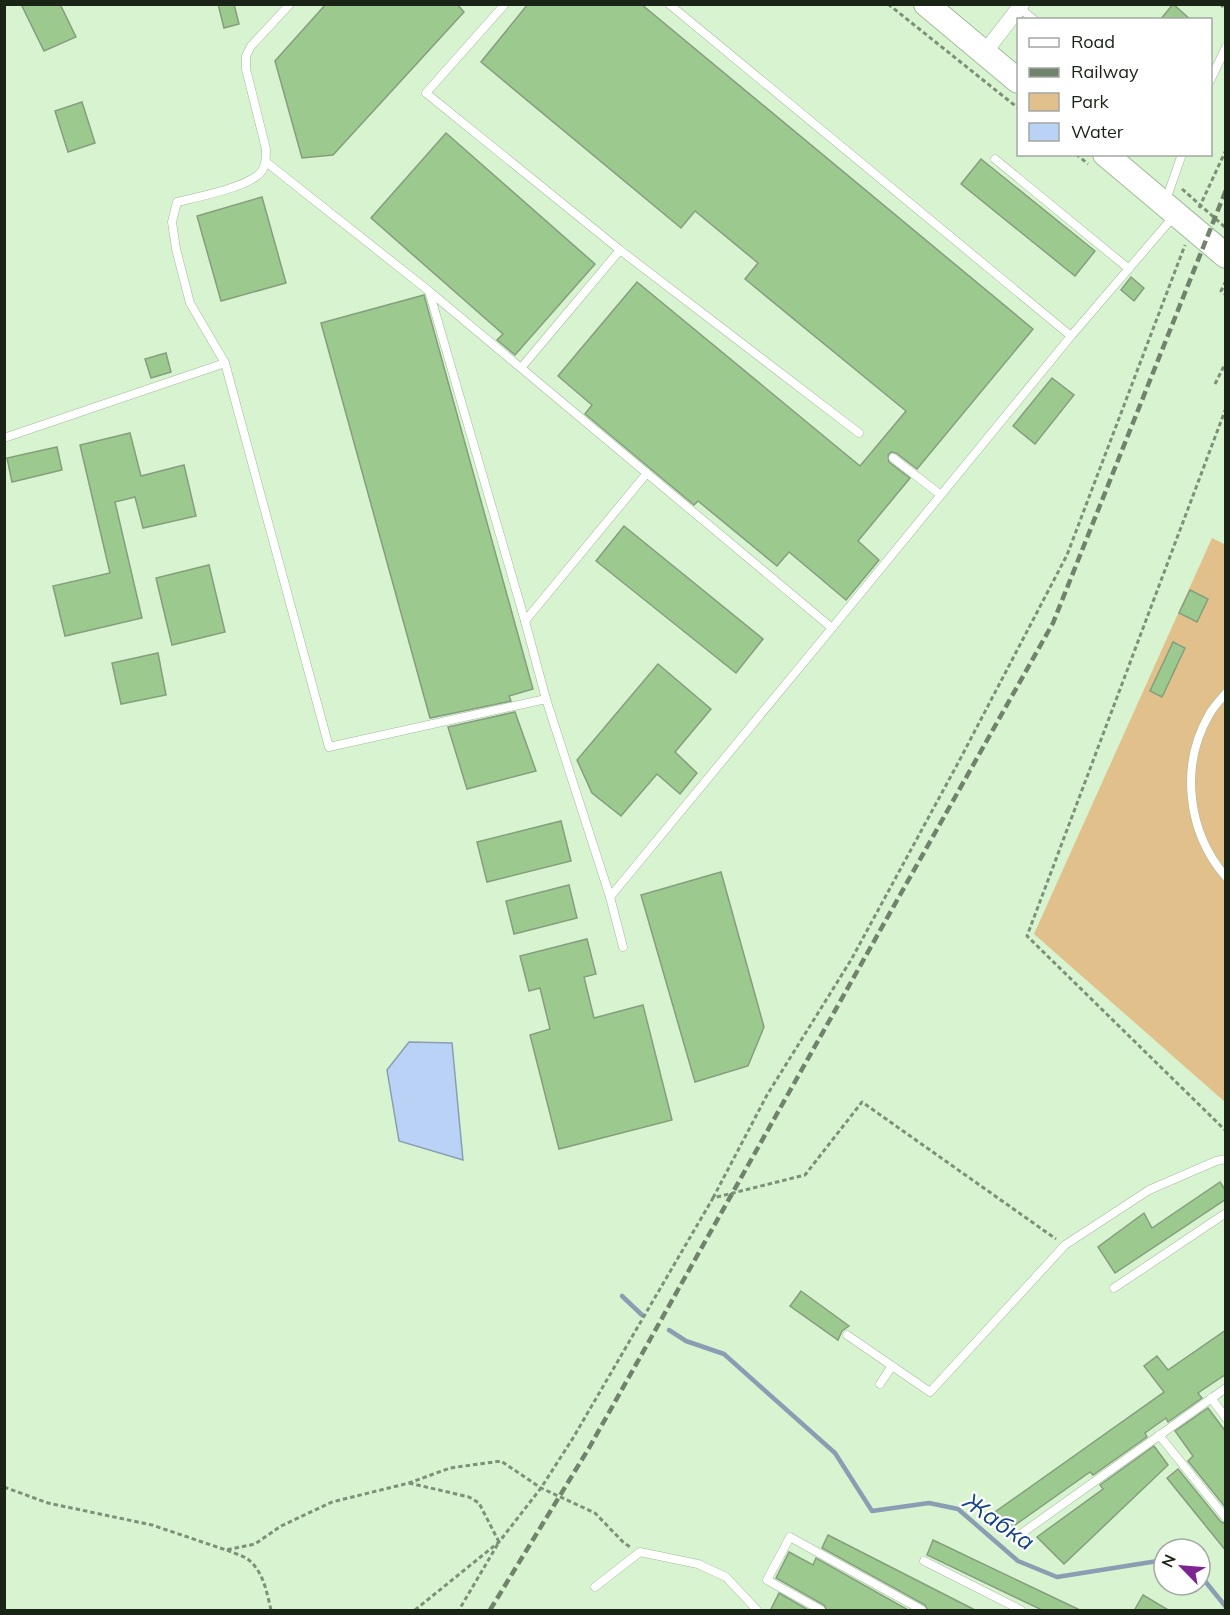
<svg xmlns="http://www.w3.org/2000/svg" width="1230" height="1615" viewBox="0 0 1230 1615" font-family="Mulish,sans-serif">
	<rect width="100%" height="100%" fill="#d7f3d0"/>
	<path fill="#e2c08b" d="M1212,538L1226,545L1225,1102L1034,934Z"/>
	<path fill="#bad2f6" stroke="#8a9eb3" stroke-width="1.5" d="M409,1042L452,1043L463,1160L399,1141L387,1070Z"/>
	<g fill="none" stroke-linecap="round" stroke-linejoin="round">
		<g stroke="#8a9eb3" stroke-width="4.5">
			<path d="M622,1296L642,1315"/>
			<path d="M669,1330L686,1341L724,1354L835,1453L872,1511L929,1503L958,1509L1018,1561L1057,1577L1164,1560"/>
			<path d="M1200,1575L1226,1607"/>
		</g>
	</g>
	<g fill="#9bc98e" stroke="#859f7e" stroke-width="1.5">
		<path d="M21,4H60L76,37L44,51Z"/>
		<path d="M218,4H234L239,24L224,28Z"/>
		<path d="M326,4H457L464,12L333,155L302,158L275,61Z"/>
		<path d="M528,4H641L1033,329L917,469L896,453L891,452L888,455L889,462L910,478L858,541L879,560L846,600L789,552L777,566L698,501L694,505L585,414L592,405L558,376L637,282L860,466L906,411L745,279L758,263L695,211L681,228L481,62Z"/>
		<path d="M1173,4L1191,20H1160Z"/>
		<path d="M82,102L95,143L68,152L55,111Z"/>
		<path d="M446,133L595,264L515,355L497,340L503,334L371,218Z"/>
		<path d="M981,159L1095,251L1075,276L961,184Z"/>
		<path d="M262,197L286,283L221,301L197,216Z"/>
		<path d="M1131,277L1144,288L1134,301L1121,290Z"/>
		<path d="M424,295L533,689L509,696L511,701L430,718L321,323Z"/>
		<path d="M166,353L171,372L151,378L145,359Z"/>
		<path d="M1052,378L1074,395L1035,444L1013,426Z"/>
		<path d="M130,433L141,476L184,465L196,516L143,528L135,497L115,502L142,618L65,636L53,586L110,573L80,445Z"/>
		<path d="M57,447L62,470L12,482L7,458Z"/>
		<path d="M624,526L763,639L736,673L596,561Z"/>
		<path d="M209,565L225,632L172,645L156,578Z"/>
		<path d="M1190,590L1208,599L1197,622L1179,613Z"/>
		<path d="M1173,642L1185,648L1162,697L1150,691Z"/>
		<path d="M158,653L166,695L121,704L112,663Z"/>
		<path d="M658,664L711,709L675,752L697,773L680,794L657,774L621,816L592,793L577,760Z"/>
		<path d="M515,712L536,771L467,789L448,727Z"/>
		<path d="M561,821L571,861L487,882L477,842Z"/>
		<path d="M721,872L764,1027L748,1066L695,1082L641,895Z"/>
		<path d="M569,885L577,918L514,934L506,901Z"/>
		<path d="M587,939L596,974L584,977L594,1018L643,1005L672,1120L559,1149L530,1035L550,1029L540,988L529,991L520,956Z"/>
		<path d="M1220,1182L1226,1191V1199L1115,1273L1098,1247L1144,1213L1152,1228Z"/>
		<path d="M801,1291L849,1326L842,1331L838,1340L790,1306Z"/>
		<path d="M1226,1330V1374L1198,1393L1202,1398L1168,1422L1166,1418L1145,1433L1147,1437L1093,1475L1090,1472L1008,1530L995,1512L1164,1392L1144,1366L1157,1356L1168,1370Z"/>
		<path d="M1208,1408L1226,1432V1508L1188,1461L1193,1456L1175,1431Z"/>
		<path d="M1154,1446L1168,1465L1064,1564L1037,1537L1103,1489L1100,1485Z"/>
		<path d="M1178,1469L1221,1522L1226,1524V1551L1167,1478Z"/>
		<path d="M828,1535L977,1611H928L925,1605L822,1548Z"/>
		<path d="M933,1540L1082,1611H1044L927,1555Z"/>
		<path d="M789,1552L813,1565L816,1558L910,1611H827L824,1605L776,1578Z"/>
		<path d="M779,1593L810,1611H770Z"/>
		<path d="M1143,1595L1170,1611H1134Z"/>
	</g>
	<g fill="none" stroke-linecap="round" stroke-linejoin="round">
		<defs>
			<g id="service">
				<path d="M505,4L426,93L620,250"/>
				<path d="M669,4L1071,336"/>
				<path d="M1020,8L1034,20"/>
				<path d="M1210,81L1226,47"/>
				<path d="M995,159L1129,269"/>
				<path d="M266,162L429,291"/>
				<path d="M1166,200L1182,154"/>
				<path d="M225,363L190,303L176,249L172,222L177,202C198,197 243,188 258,175C266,169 266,158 266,149L246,69V56L251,46L290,4"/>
				<path d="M521,368L429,291L525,621"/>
				<path d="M859,433L620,250L521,368L832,628L1071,336L1174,216"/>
				<path d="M4,438L225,363L329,747L546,699"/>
				<path d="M893,458L941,495"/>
				<path d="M647,473L525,621L546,699L610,897L832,628"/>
				<path d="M1226,693C1220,700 1213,707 1209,715C1179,767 1188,833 1226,877"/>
				<path d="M610,897L623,947"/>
				<path d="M1114,1288L1226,1213"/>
				<path d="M847,1335L930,1392L1065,1245L1149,1190L1216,1161L1226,1159"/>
				<path d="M880,1384L892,1366"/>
				<path d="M1211,1398L1226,1418"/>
				<path d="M1159,1435L1226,1518"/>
				<path d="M1018,1536L1226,1388"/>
				<path d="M924,1561L1021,1610"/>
				<path d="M595,1587L640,1552L698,1564L726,1577L757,1610"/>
				<path d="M821,1610L767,1580L790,1537L922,1610"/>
			</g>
			<path id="minor" d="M985,52L1022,4"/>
			<g id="primary">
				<path d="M926,4L1018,81"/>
				<path d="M1105,154L1226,256"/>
			</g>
		</defs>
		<use href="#service" stroke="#a1bc9a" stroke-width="9"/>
		<use href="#minor" stroke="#a1bc9a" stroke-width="16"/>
		<use href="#primary" stroke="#a1bc9a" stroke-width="26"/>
		<g stroke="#7d9078" stroke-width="3" stroke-dasharray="4.5 3" stroke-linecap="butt">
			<path d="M888,4L1018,108"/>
			<path d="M1220,4L1226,9"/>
			<path d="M1076,154L1088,164"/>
			<path d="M1182,189L1226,228"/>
			<path d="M1199,208L1226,150"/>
			<path d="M1226,281L1221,291L1226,295"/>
			<path d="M1215,384L1226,362"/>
			<path d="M1226,408L1027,936L1226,1131"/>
			<path d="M713,1198L767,1095L851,960L957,765L1067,555L1185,245"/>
			<path d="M409,1483L469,1497L479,1503L499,1542L459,1610"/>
			<path d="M4,1487L48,1503L152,1525L226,1550L255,1544L281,1526L332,1502L409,1483L450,1468L501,1461L541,1488L595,1513L623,1542L630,1547"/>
			<path d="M227,1550C233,1553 241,1555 246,1558C263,1569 267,1593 271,1610"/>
			<path d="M415,1610L499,1542L541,1488L573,1438L713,1198L805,1175L862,1102L1056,1239"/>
		</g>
		<use href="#service" stroke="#fff" stroke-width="8"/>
		<use href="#minor" stroke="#fff" stroke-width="15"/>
		<use href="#primary" stroke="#fff" stroke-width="24"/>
		<path stroke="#71836c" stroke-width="4.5" stroke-dasharray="9 4.5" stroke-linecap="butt" d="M490,1610L589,1448L1053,623L1226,190"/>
	</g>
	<g text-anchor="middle" stroke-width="4.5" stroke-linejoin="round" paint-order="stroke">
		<g font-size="24" font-style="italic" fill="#154387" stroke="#fff">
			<text transform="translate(999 1522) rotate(35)" y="8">Жабка</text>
		</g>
	</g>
	<rect width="1230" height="1615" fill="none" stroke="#192316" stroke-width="12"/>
	<rect x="1017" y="18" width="195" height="138" fill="#ffffff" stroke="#a3a7a2" stroke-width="1.5"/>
	<rect x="1029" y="38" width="30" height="9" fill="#ffffff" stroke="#a3a7a2" stroke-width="1.5"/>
	<text x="1071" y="48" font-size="18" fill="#192316">Road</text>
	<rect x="1029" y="68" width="30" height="9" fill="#71836c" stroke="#a3a7a2" stroke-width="1.5"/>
	<text x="1071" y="78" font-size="18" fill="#192316">Railway</text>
	<rect x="1029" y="93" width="30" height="18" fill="#e2c08b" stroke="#a3a7a2" stroke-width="1.5"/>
	<text x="1071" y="108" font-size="18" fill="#192316">Park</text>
	<rect x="1029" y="123" width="30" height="18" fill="#bad2f6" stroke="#a3a7a2" stroke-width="1.5"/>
	<text x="1071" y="138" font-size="18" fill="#192316">Water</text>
	<g transform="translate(1182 1567) rotate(295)"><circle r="28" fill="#ffffff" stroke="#a3a7a2" stroke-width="1.5"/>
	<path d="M0-4.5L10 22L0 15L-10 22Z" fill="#7d2593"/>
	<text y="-9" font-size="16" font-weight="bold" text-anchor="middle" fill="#192316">N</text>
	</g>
</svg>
